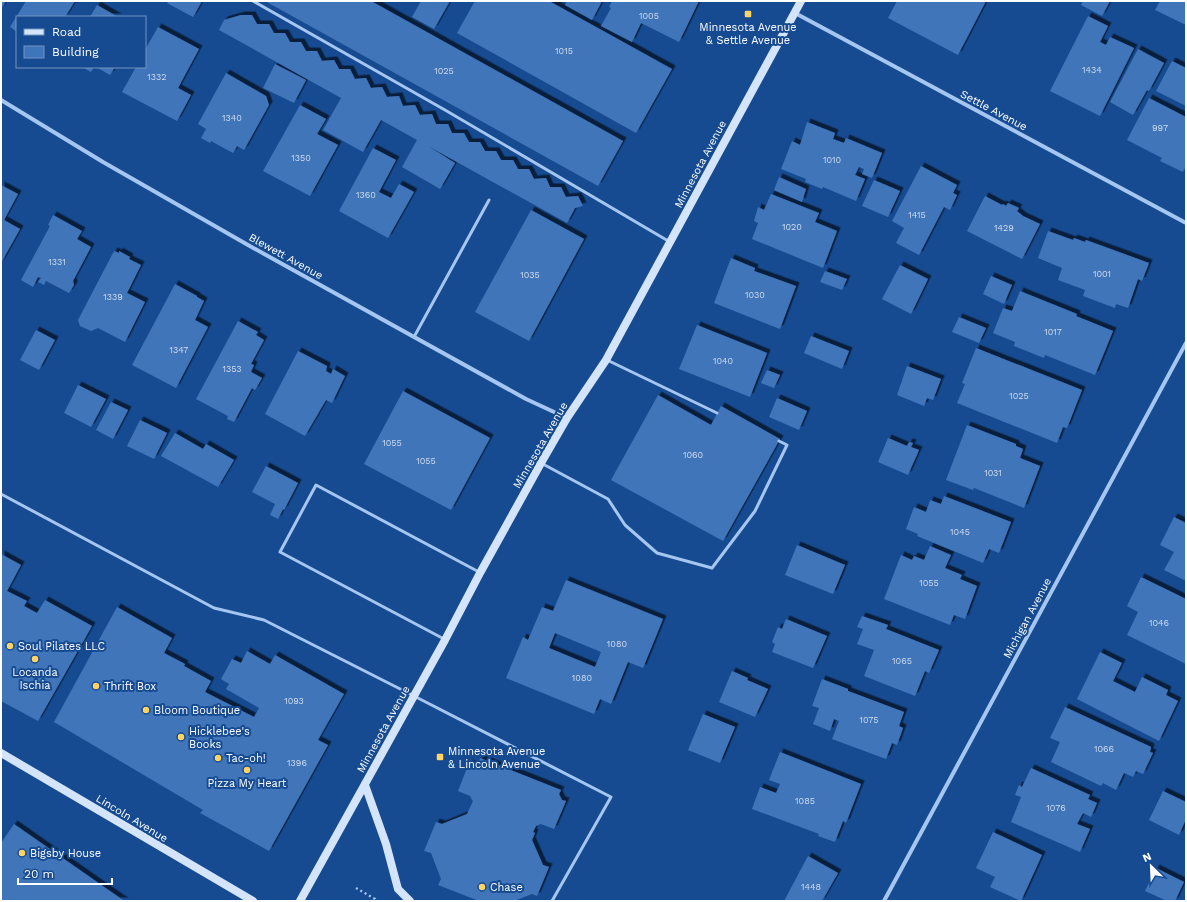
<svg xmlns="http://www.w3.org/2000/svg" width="1187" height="902" viewBox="0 0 1187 902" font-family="'Work Sans',sans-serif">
	<defs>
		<filter id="shadow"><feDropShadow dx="3.5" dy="-3.5" stdDeviation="0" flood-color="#0009"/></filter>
	</defs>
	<rect width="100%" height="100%" fill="#164b92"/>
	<g fill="#3f75ba" fill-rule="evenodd" filter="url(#shadow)">
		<path d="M1,1H6L1,9Z"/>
		<path d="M26,1H75L65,17H17V32L10,27Z"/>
		<path d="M168,1H202L193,17L167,3Z"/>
		<path d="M265,1H371L623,141L598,186Z"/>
		<path d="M421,1H450L434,29L412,17Z"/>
		<path d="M475,1H549L672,69L636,133L457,33Z"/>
		<path d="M567,1H602L592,20L565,5Z"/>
		<path d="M612,1H699L679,42L641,23L632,42L601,26L611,8L609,7Z"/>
		<path d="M897,1H986L958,55L888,18Z"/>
		<path d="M1083,1H1110L1102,16L1081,5Z"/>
		<path d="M1160,1H1186V25L1155,10Z"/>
		<path d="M97,5L118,17H90Z"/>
		<path d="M241,15H252L257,24H269L274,33H285L290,42H301L306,51H317L322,61L334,60L339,69H350L355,79L366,78L371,88L382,87L387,97L399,96L403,106L415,105L420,115L432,114L436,124H448L452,133H464L469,142H480L485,151H496L501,160H513L518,169H529L534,179L546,178L550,187H561L566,197L578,196L583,206L575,208L567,223L428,146L455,163L440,189L402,167L417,140L381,120L363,152L323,130L341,98L219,30L224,20Z"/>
		<path d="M1088,16L1108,26L1100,42L1106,45L1110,37L1134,48L1100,116L1050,91Z"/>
		<path d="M158,27L199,49L178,88L191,95L177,121L122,92L136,67H145V50Z"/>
		<path d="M1138,49L1164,63L1149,91L1147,90L1133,115L1110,102Z"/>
		<path d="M1172,61L1186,68V106L1156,91Z"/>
		<path d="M275,64L306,80L294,103L263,88Z"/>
		<path d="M82,67H94L91,72Z"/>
		<path d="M96,67H115L110,75Z"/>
		<path d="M226,73L266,96L269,105L244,150L237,146L233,153L211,141L210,143L201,138L206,129L198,124Z"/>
		<path d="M1149,98L1186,117V170L1184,169L1183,172L1160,161L1162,158L1127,140Z"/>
		<path d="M300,105L326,119L317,134L338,145L310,196L263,171Z"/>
		<path d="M807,122L835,133L833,139L844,143L846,138L882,153L872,178L862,174L864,169L859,167L855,175L865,179L856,201L823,187L822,189L805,182L806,179L781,169L792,141L800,145Z"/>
		<path d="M373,148L396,160L379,192L391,198L399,184L414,192L388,238L339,211Z"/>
		<path d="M921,166L957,185L953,193L957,195L950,210L944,207L919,255L896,243L904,228L892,221Z"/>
		<path d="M779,177L806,189L802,202L774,190Z"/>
		<path d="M874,180L900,191L888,217L862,206Z"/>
		<path d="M1,185L18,194L4,220L20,229L1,263Z"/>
		<path d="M771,194L819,213L815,222L837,231L823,268L752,239L758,223L754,221L758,207L764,210Z"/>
		<path d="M985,196L1002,205L1003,204L1006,206L1008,203L1019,208L1017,211L1023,216L1040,224L1022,259L967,231Z"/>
		<path d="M531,210L584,239L529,341L475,312Z"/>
		<path d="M53,215L82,231L77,239L91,247L73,281L74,285L69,293L46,281L44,285L38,282L41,278L38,277L33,287L21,280L50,226L48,225Z"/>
		<path d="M1048,231L1073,240L1074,238L1085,242L1086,240L1149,263L1142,281L1138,279L1128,308L1116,304L1115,308L1083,296L1085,290L1058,280L1062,268L1038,258Z"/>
		<path d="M114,251L119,253V251L130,257L129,259L141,265L127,293L145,302L125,342L98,328L91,331L80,326L78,320Z"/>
		<path d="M731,258L755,268L754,271L796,286L780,329L714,303Z"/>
		<path d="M900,265L928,279L911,314L882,299Z"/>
		<path d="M825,271L847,279L842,290L820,282Z"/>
		<path d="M991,276L1012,285L1004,304L983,294Z"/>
		<path d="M175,284L197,296V297L204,301L195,320L208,327L176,388L132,365Z"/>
		<path d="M1020,291L1077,314L1076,316L1113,331L1095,375L1045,355L1044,358L1014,346L1015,342L993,333L1003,308L1012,311Z"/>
		<path d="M959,317L986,328L979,343L952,332Z"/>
		<path d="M238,321L258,332L256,335L264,340L251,364L254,365L251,372L262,378L255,390L252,388L234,422L227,419L228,416L196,399Z"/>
		<path d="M697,325L767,353L750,397L679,369Z"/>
		<path d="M36,330L55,340L39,370L20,360Z"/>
		<path d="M811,336L849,351L842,369L804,353Z"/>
		<path d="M976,348L1082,390L1067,428L1063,427L1057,443L957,403L965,384L962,383Z"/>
		<path d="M298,351L327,366L326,371L331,374L333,369L345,376L332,403L326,400L305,436L265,414Z"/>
		<path d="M907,366L941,379L933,400L927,398L924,406L897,395Z"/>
		<path d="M767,370L780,375L774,388L761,383Z"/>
		<path d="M78,385L106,399L91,427L64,413Z"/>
		<path d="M403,391L490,438L451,510L364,464Z"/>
		<path d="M658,395L711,425L721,406L780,439L723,541L611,480Z"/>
		<path d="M777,398L807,411L799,430L769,417Z"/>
		<path d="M111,402L128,410L113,439L96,430Z"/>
		<path d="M140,420L167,433L154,459L127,446Z"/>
		<path d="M967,425L1016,444V446L1023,449L1020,458L1040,466L1024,508L974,488L973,490L946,480Z"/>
		<path d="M175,433L203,449L206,444L234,460L218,487L161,456Z"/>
		<path d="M888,438L907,446L909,442L913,443L911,447L919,450L908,475L878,462Z"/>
		<path d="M266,466L298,483L284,510L283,509L278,519L270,515L275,504L252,492Z"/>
		<path d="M944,496L1011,522L999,553L989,549L983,563L917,536L918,534L906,529L914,507L926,512L930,500L941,504Z"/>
		<path d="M1174,517L1186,523V581L1164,570L1174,552L1160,545Z"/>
		<path d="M797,545L845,565L833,594L785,575Z"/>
		<path d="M930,546L951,555L945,568L962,575L960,579L977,586L965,619L954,615L950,625L884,599L901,555L912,560L914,556L924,560Z"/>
		<path d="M1,554L21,565L7,591L27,601L24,606L37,613L45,600L92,626L38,721L1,701Z"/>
		<path d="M1141,577L1186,599V664L1127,635L1138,612L1127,606Z"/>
		<path d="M566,580L663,619L643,668L628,662L611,704L600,699L594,714L506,678L523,637L528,640L542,607L553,611ZM555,633L601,652L595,667L549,648Z"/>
		<path d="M117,607L172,638L164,653L185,664L184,666L211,681L205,692L254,717L259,708L226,689L229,684L221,679L232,659L241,663L247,651L270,664L275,655L344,694L318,740L328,745L269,851L200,813L203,810L54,722Z"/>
		<path d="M862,616L888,625L886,629L939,650L929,673L925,671L915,696L864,676L874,650L857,644L863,629L857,627Z"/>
		<path d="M786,619L827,636L813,668L772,652L775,644L772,642L778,627L782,629Z"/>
		<path d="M1100,652L1122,663L1113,681L1135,692L1142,677L1168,690L1166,695L1178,701L1159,741L1077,699Z"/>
		<path d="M732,671L748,678L747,680L768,689L755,717L719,702Z"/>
		<path d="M822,679L848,689V691L904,712L899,726L903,728L897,745L892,743L886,759L832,739L839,721L834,719L830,731L813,724L819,708L812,706Z"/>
		<path d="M1065,707L1151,747L1150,752L1153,753L1143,774L1136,771L1133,777L1124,773L1116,790L1103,783L1101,786L1051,762L1060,742L1050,738Z"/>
		<path d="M703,714L735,727L720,763L688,750Z"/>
		<path d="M780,752L861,784L846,823L843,821L835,842L818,836L819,834L752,809L760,787L776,793L780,784L769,780Z"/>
		<path d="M480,758L561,790L559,794L562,800L566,801L554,829L541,824L536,826L533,832L535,833L532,840L543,865L549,867L537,896L532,894L514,901H479L438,885L441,879L431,853L424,851L436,822L442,824L467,814L473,801L472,800L470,796L458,791L469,763L474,765L479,762Z"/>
		<path d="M1031,768L1090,795L1088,799L1097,803L1091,817L1083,813L1077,824L1090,829L1080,852L1011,822L1021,797L1015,795L1019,785L1022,787Z"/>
		<path d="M1163,791L1186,802V819L1179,835L1149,820Z"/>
		<path d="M14,824L120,898L125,901H1V843Z"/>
		<path d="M993,832L1042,855L1021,901L990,887L995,877L976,868Z"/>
		<path d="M808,856L838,873L822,901H784Z"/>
		<path d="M1156,868L1184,882L1175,901H1167L1145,891Z"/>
	</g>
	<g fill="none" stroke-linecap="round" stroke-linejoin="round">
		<path stroke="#a5c6f1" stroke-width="2.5" stroke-dasharray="2 3" stroke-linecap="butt" d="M356,888L375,899V901"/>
		<g stroke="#a5c6f1" stroke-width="3">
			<path d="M253,1L445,110L670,242"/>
			<path d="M414,337L489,200"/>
			<path d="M607,360L717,413"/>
			<path d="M541,463L608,499L625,525L657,553L712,568L755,511L787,445L779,441"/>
			<path d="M1,494L214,608L264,620L414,696L611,797L552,901"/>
			<path d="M444,639L280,552L316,485L479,572"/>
		</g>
		<g stroke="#a5c6f1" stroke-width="4">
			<path d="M795,13L1186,223"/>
			<path d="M1,100L103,162L248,245L526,399L567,418"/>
			<path d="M884,901L1186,343"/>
		</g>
		<g stroke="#d3e4fb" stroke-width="8">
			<path d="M1,753L253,901"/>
			<path d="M365,785L386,844L398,889L410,901"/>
			<path d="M300,901L445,640L480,573L541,463L567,418L606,360L801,1"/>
		</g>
	</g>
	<g fill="#ffd465" stroke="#164b92" stroke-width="1.5">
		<rect x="744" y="10" width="8" height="8" rx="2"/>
		<circle cx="10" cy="646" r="4"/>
		<circle cx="35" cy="659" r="4"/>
		<circle cx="96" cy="686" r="4"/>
		<circle cx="146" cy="710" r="4"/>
		<circle cx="181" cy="737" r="4"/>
		<rect x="436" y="753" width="8" height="8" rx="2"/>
		<circle cx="218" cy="758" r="4"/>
		<circle cx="247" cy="770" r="4"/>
		<circle cx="22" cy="853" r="4"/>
		<circle cx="482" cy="887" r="4"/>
	</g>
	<g text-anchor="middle" stroke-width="4" stroke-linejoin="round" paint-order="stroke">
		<g font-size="9" fill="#cfdcee">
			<text x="649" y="19">1005</text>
			<text x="564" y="54">1015</text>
			<text x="1092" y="73">1434</text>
			<text x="444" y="74">1025</text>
			<text x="157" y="80">1332</text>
			<text x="232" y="121">1340</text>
			<text x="1160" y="131">997</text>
			<text x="301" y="161">1350</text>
			<text x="832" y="163">1010</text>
			<text x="366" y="198">1360</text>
			<text x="917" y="218">1415</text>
			<text x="792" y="230">1020</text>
			<text x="1004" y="231">1429</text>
			<text x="57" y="265">1331</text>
			<text x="1102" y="277">1001</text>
			<text x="530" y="278">1035</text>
			<text x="755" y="298">1030</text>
			<text x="113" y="300">1339</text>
			<text x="1053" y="335">1017</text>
			<text x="179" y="353">1347</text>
			<text x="723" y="364">1040</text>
			<text x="232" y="372">1353</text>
			<text x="1019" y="399">1025</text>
			<text x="392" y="446">1055</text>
			<text x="693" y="458">1060</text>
			<text x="426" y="464">1055</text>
			<text x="993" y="476">1031</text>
			<text x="960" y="535">1045</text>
			<text x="929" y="586">1055</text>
			<text x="1159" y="626">1046</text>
			<text x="617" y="647">1080</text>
			<text x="902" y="664">1065</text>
			<text x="582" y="681">1080</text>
			<text x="294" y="704">1093</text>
			<text x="869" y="723">1075</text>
			<text x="1104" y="752">1066</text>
			<text x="297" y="766">1396</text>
			<text x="805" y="804">1085</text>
			<text x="1056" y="811">1076</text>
			<text x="811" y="890">1448</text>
		</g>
		<g font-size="11" fill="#fff" stroke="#164b92" text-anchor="start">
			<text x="748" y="31" text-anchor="middle">Minnesota Avenue<tspan x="748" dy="13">&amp; Settle Avenue</tspan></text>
			<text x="18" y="650">Soul Pilates LLC</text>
			<text x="35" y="676" text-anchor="middle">Locanda<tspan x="35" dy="13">Ischia</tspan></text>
			<text x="104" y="690">Thrift Box</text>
			<text x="154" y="714">Bloom Boutique</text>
			<text x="189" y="735">Hicklebee's<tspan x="189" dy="13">Books</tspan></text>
			<text x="448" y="755">Minnesota Avenue<tspan x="448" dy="13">&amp; Lincoln Avenue</tspan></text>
			<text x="226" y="762">Tac-oh!</text>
			<text x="247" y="787" text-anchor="middle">Pizza My Heart</text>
			<text x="30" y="857">Bigsby House</text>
			<text x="490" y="891">Chase</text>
		</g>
		<g font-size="11" fill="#fff" stroke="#164b92">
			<text transform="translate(994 110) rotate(28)" y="4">Settle Avenue</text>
			<text transform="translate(700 164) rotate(-62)" y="4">Minnesota Avenue</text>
			<text transform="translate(286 256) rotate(29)" y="4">Blewett Avenue</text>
			<text transform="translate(540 445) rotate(-60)" y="4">Minnesota Avenue</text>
			<text transform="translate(1027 618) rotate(-62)" y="4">Michigan Avenue</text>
			<text transform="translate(383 729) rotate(-61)" y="4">Minnesota Avenue</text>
			<text transform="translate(132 818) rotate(31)" y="4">Lincoln Avenue</text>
		</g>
	</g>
	<rect width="1187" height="902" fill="none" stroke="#ffffff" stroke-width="4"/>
	<rect x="16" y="16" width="130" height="52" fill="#164b92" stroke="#7393be"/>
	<rect x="24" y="29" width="20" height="6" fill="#d3e4fb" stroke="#7393be"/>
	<text x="52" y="36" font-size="12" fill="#ffffff">Road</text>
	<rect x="24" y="46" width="20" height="12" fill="#3f75ba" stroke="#7393be"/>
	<text x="52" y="56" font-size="12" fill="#ffffff">Building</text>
	<g transform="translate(1151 866) rotate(336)" stroke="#164b92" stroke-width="3" paint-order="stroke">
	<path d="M0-3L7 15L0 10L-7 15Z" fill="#ffffff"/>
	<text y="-6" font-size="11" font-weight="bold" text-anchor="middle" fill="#ffffff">N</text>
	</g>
	<path d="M18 878v6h94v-6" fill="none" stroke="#ffffff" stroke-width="2"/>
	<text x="24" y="878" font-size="12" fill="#ffffff" stroke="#164b92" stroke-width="3" paint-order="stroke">20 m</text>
</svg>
